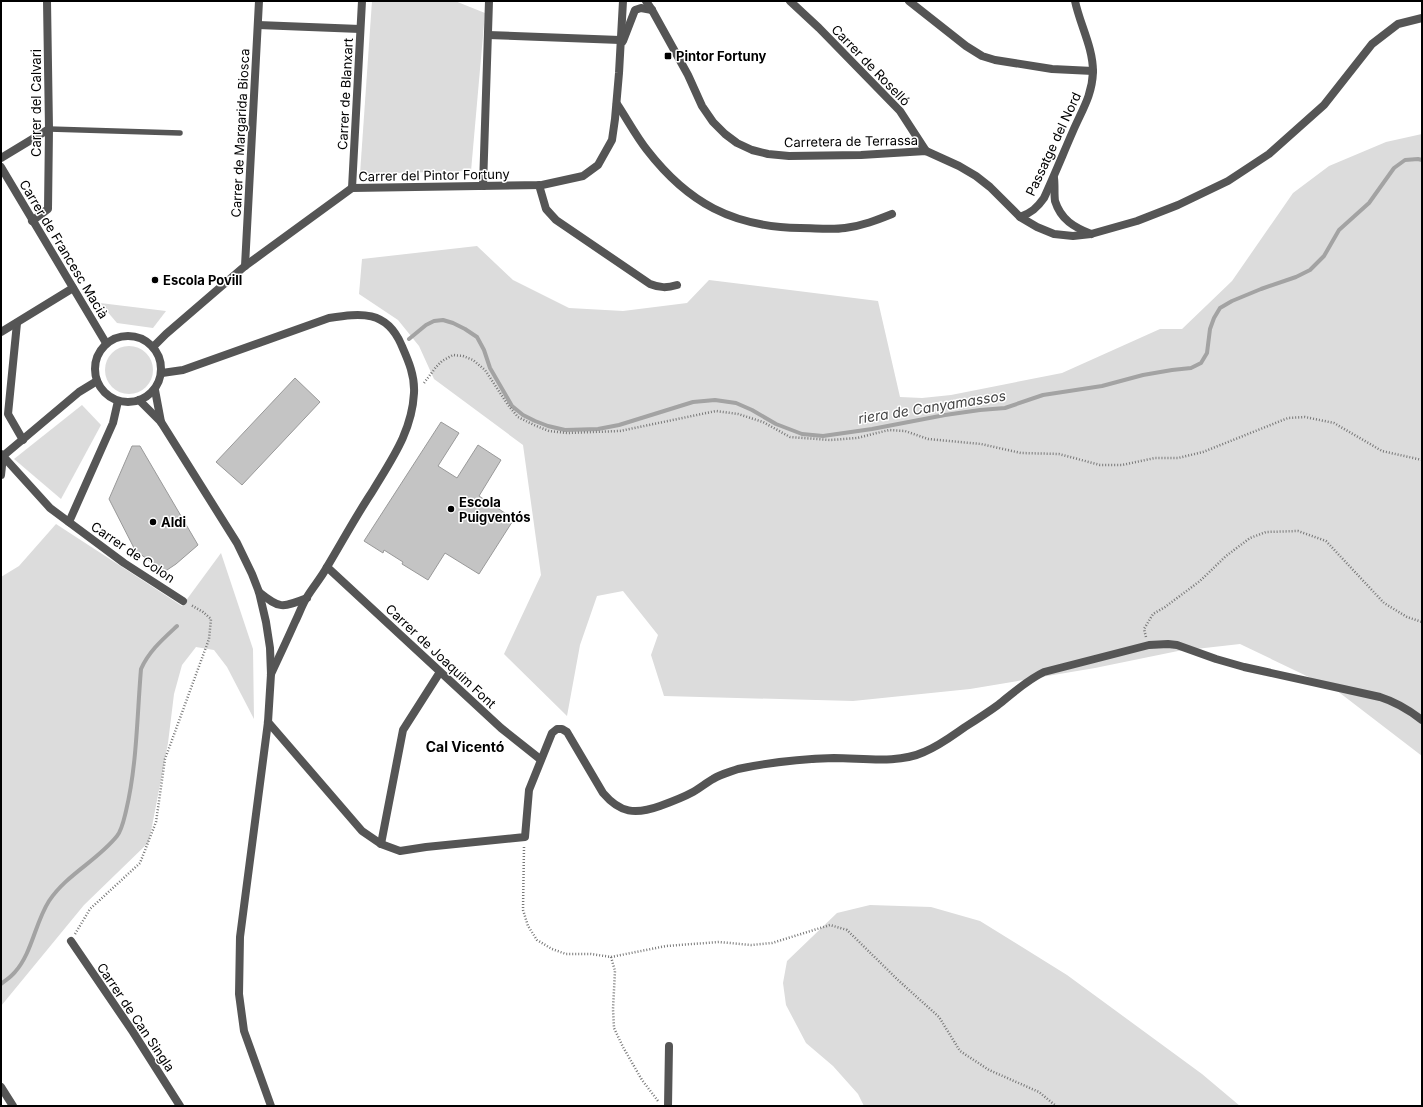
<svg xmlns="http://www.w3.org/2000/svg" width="1423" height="1107" viewBox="0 0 1423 1107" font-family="Inter,sans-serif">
	<rect width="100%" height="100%" fill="#fff"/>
	<g fill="#dcdcdc">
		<path d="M372,1H455L485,13L471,171L360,174Z"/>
		<path d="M1422,134V756L1336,690L1240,644L1178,651L1095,668L970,689L853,701L664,696L651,655L658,635L623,591L597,596L580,645L567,716L504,654L541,575L523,445L434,379L419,346L398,320L359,294L362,259L477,246L513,280L569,308L623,311L687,303L709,280L878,301L900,397L922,398L951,395L1062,373L1160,329H1182L1232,281L1293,193L1329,166L1386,142Z"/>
		<path d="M100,303L166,311L153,328L117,323Z"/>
		<circle cx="129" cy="370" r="24"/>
		<path d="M82,405L101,425L61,499L14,459Z"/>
		<path d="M56,524L182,606L221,553L253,649L254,719L227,667L214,650L196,647L182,665L174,694L168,743L149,842L84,905L1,1006V577L19,566Z"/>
		<path d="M870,905L931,907L980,921L1067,975L1202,1074L1240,1106H864L858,1094L833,1066L806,1043L786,1005L783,983L787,961L837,913Z"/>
	</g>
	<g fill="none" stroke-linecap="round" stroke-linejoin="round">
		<g stroke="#a3a3a3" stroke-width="4">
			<path d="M409,339L426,325L434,321L443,320L453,323L465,329L477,337L484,350L490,368L512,406L523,415L535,421L548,426L565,430L598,429L619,425L693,402L715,400L736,403L752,410L776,424L802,434L823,436L872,429L945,415L980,410L1005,408L1043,395L1102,386L1143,375L1172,370L1191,368L1201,363L1207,353L1210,329L1214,318L1220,308L1232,301L1261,289L1296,277L1310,270L1324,256L1339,230L1369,203L1394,168L1405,160L1418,159L1422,160"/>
			<path d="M1,984C6,980 11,977 15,972C32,953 35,923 49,901C67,874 97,861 117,836C122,830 124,819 126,811C137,765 137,716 141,669C149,651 163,639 177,626"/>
		</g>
	</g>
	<g fill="#c4c4c4" stroke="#999">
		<path d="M295,378L320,402L242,485L216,462Z"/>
		<path d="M441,422L459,433L438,466L457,478L478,445L501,460L479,496L514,519L479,574L445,553L428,580L402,564L403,562L384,550L383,553L364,541Z"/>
		<path d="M132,446H140L198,545L176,564L164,572L135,550L109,499Z"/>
	</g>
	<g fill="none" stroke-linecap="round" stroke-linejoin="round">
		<g stroke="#777" stroke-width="2.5" stroke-dasharray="1 2" stroke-linecap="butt">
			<path d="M424,383L436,367L442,361L453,355L463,356L473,360L485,370L508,405L518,417L534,425L549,431L567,433L620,431L716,411L738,414L763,422L790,437L830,440L857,438L889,430L905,431L928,439L981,444L1021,453L1059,454L1100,465H1122L1155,458H1178L1203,452L1288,418L1305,417L1334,423L1382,451L1422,460"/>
			<path d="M1146,637L1144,629L1153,614L1165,607L1200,581L1226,556L1250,538L1266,532L1298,531L1326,541L1384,603L1407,617L1422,622"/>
			<path d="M524,847L523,910L528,926L537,940L552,949L566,954H591L611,957L666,946L719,942L751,945L772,943L830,925L847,930L898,980L939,1017L960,1051L989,1070L1039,1092L1056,1106"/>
			<path d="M75,934L90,909L140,863L156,822L165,759L209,639L211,619L203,612L191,605"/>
			<path d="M611,957L615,971L613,1009L614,1028L623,1047L642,1080L658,1101"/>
		</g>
		<path stroke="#555" stroke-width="5.5" d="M49,129L180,133"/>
		<g stroke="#555" stroke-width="8">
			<path d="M790,1L819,28L900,111L926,151"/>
			<path d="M909,1L966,46L982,56L995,60L1052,69L1093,71"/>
			<path d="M258,25L360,29"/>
			<path d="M488,35L620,40"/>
			<path d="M623,41L635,10L641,8L652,10"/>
			<path d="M617,104C627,119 636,136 647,150C688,203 733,227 800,228C815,228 831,230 845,228C862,226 877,220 892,214"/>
			<path d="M1,158L49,129"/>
			<path d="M1054,178C1055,185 1054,194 1055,201C1061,220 1074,227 1091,234"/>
			<path d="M539,185L546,209L556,220L650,284C660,288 667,288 677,285"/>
			<path d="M483,186L489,1"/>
			<path d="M352,188L362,1"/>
			<path d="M1020,217C1031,213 1037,208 1044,198C1054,176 1063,154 1073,131C1082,110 1092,96 1093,72C1093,47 1080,25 1075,1"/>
			<path d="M32,221L48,209L49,129L47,1"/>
			<path d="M245,266L259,1"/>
			<path d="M17,323L8,414L23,440"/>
			<path d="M1,332L73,288"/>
			<path d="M153,347L166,334L245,266L352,188L542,185L583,176L598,165L612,140L615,119L619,73L623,1"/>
			<path d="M162,373L183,370L329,318C361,313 386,310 401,344C408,360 415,375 414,393C412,432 391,460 372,492C356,516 342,542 327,567C321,578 313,587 307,597C302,605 299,614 295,622C287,640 279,657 271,674"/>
			<path d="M1,454L50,508L124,563L183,601"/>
			<path d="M1,475L3,456L79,392L97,381"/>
			<path d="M69,522L113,423L118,401"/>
			<path d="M327,567L501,728L540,759"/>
			<path d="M259,592C280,609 282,608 307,598"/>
			<path d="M268,722L362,831L381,844L400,851L426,847L525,837L529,790L552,733L557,729H562L567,732L603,793C620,813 635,815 660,806C671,802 682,798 693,792C700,788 706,783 713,779C721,774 730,772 738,769C770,762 802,759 834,758C863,758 898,764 924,752C939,746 952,736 965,727C976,720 987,713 998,705C1013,693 1027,680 1044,672L1149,645L1168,644L1177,645L1216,659L1244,667L1380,697C1396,702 1409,710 1422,720"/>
			<path d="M381,844L403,730L440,672"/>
			<path d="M71,941L133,1032L180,1106"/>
			<path d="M1,1087L13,1106"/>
			<path d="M668,1106L669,1046"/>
		</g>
		<g stroke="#555" stroke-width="8">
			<path d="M646,1L652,10L688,75L702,106L713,122L725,134L737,143L752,150L768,154L789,156L861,155L926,151L959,166L976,176L990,187L1020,217L1037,227L1054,234L1073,236L1091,234L1137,221L1178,205L1228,181L1269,154L1324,105L1372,44L1398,24L1422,18"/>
			<path d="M1,167L106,343"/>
			<circle cx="128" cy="369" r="33"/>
			<path d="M155,390L161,422"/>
			<path d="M139,400L161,422L237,543L252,574L259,592L266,622L270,648L271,674L268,722L240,937L239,994L244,1031L271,1106"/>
		</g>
	</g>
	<g fill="#000" stroke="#fff" stroke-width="1.5">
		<rect x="664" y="52" width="8" height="8" rx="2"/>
		<circle cx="155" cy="280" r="4"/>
		<circle cx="451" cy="509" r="4"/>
		<circle cx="153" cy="522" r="4"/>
	</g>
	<g text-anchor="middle" stroke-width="3" stroke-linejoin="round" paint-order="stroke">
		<g font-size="13" font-weight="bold" fill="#000" stroke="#fff" text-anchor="start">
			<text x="676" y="61">Pintor Fortuny</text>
			<text x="163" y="285">Escola Povill</text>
			<text x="459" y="507">Escola<tspan x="459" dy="15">Puigventós</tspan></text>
			<text x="161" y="527">Aldi</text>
		</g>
		<g font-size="13" fill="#000" stroke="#fff">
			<text transform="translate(871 65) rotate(46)" y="5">Carrer de Roselló</text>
			<text transform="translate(345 94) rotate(-87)" y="5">Carrer de Blanxart</text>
			<text transform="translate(36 103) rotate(-90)" y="5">Carrer del Calvari</text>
			<text transform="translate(240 133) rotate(-87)" y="5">Carrer de Margarida Biosca</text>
			<text transform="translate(851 141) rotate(-1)" y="5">Carretera de Terrassa</text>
			<text transform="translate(1053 144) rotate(-65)" y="5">Passatge del Nord</text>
			<text transform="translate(434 175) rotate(-1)" y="5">Carrer del Pintor Fortuny</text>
			<text transform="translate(64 249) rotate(59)" y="5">Carrer de Francesc Macià</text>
			<text transform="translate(133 552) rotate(34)" y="5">Carrer de Colon</text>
			<text transform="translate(441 656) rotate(43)" y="5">Carrer de Joaquim Font</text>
			<text transform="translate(136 1017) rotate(56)" y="5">Carrer de Can Singla</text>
		</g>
		<g font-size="14" font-style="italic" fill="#444" stroke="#fff">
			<text transform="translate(932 407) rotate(-9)" y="5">riera de Canyamassos</text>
		</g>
		<g font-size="14" font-weight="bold" fill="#000" stroke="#fff">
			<text x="465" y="752">Cal Vicentó</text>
		</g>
	</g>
	<rect width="1423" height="1107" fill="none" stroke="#000000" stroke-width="4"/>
</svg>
